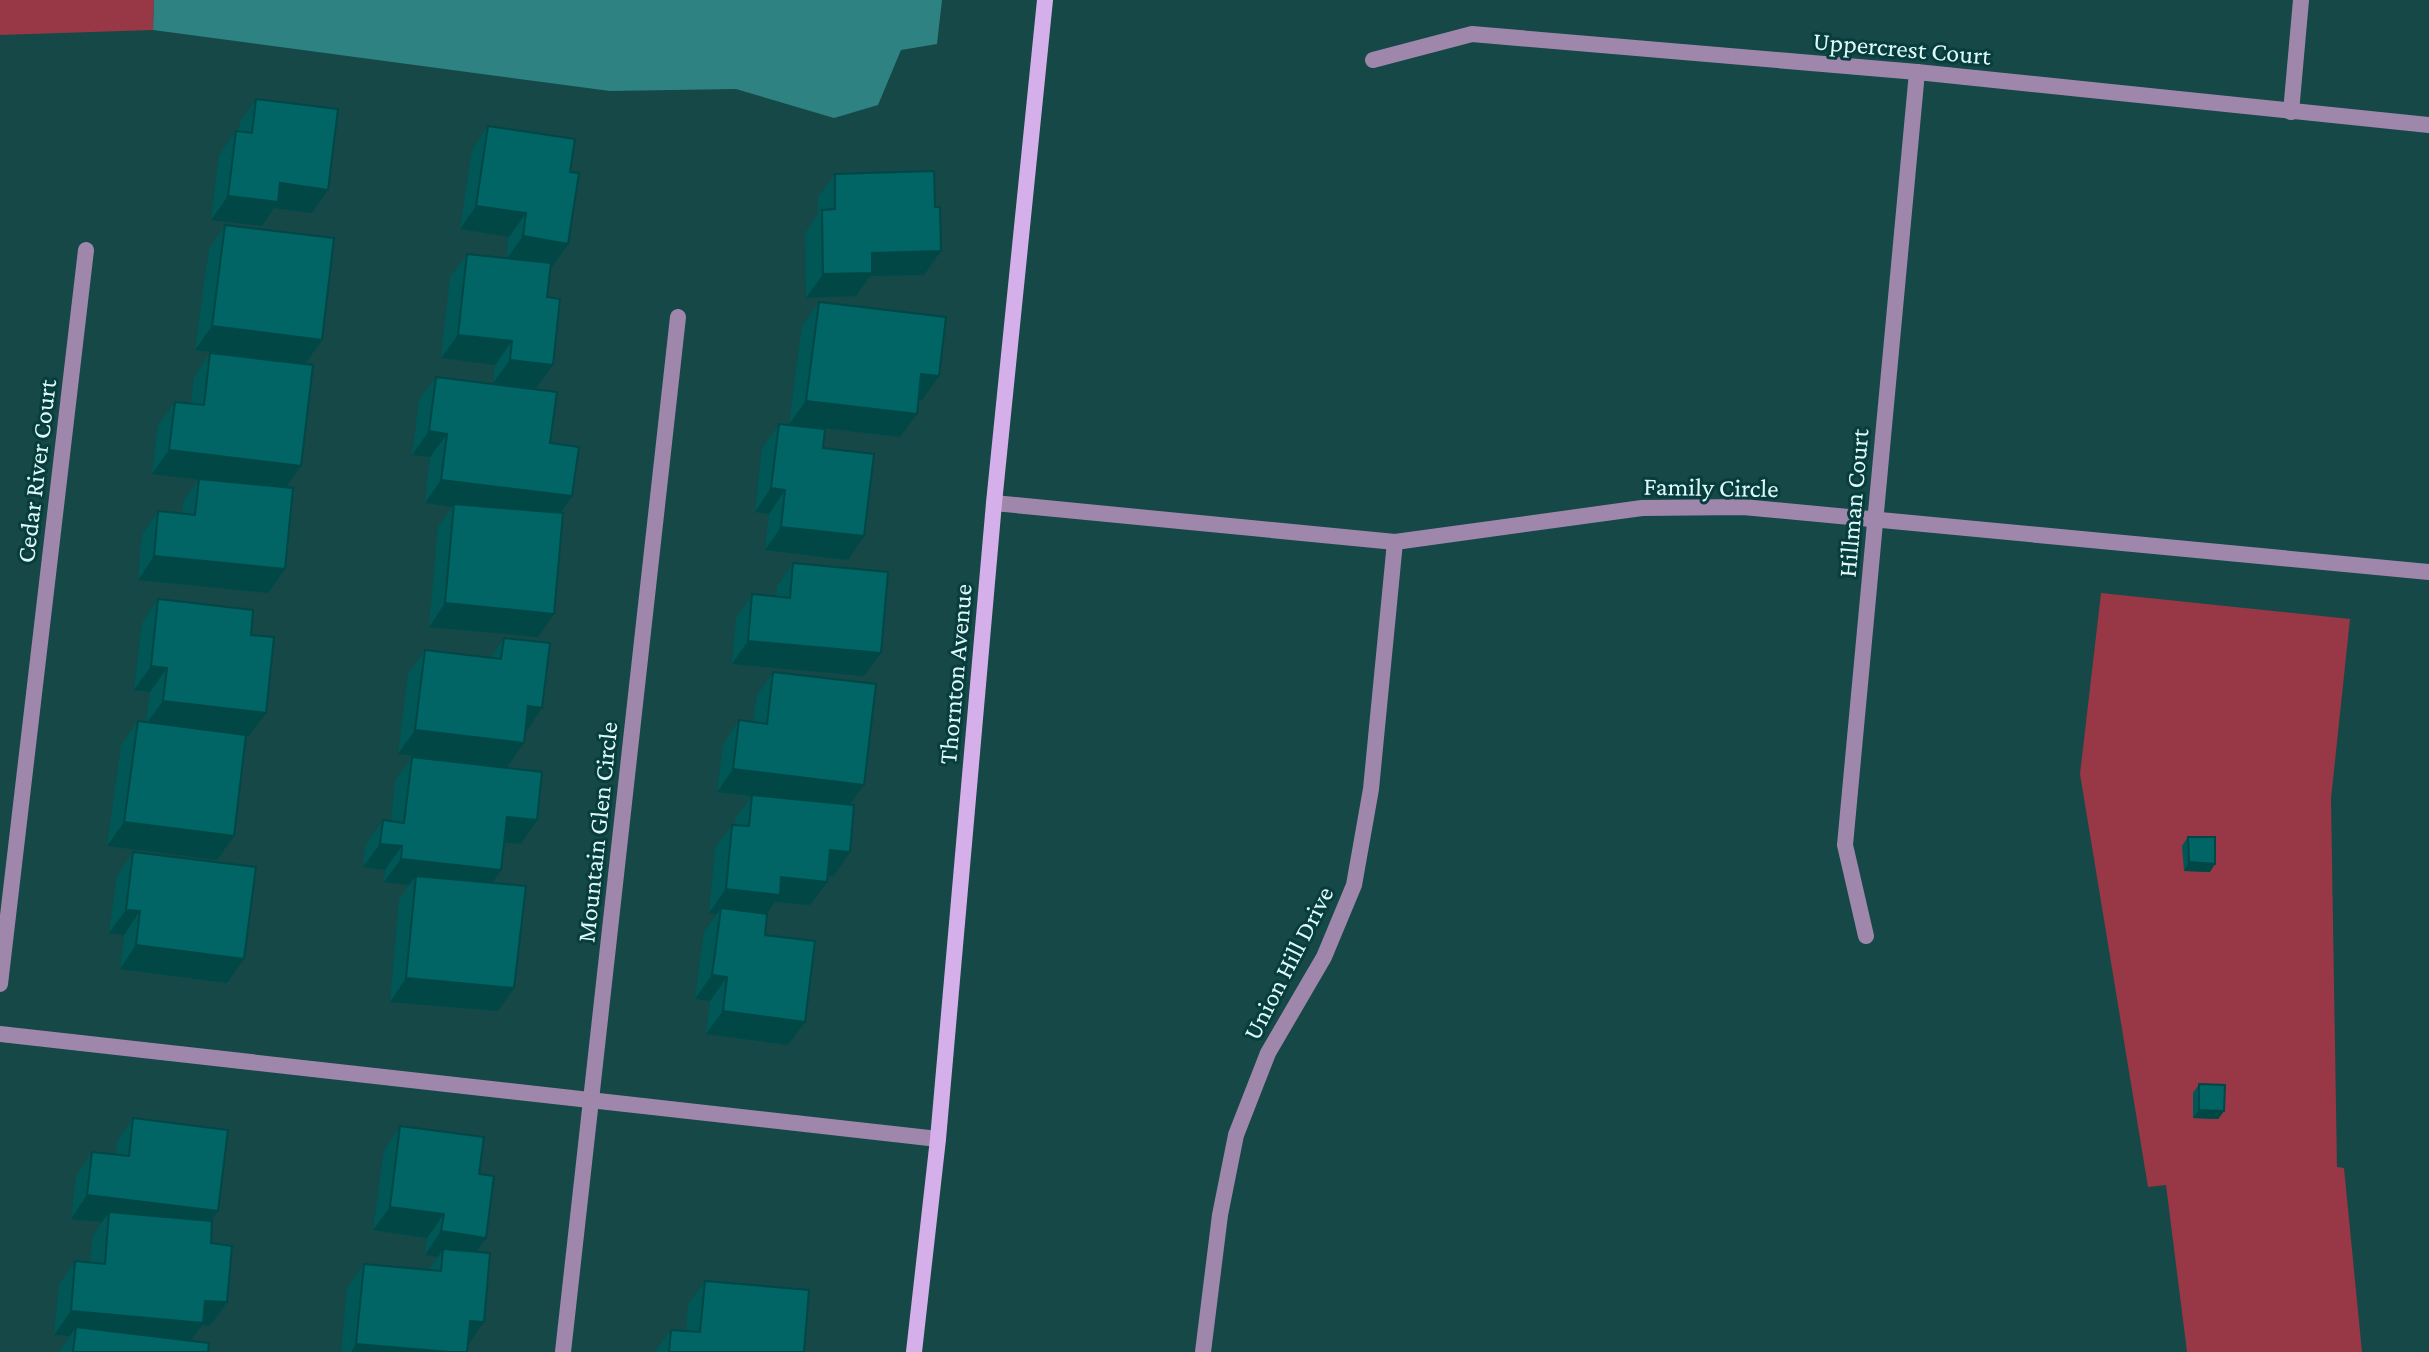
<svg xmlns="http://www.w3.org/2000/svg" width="2429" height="1352" viewBox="0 0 2429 1352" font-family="'Crimson Pro',serif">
	<rect width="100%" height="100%" fill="#154847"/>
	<g fill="#983746">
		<path d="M0,0H154L153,30L0,35Z"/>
		<path d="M2101,593L2350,619L2331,799L2337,1167L2344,1168L2362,1352H2187L2166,1185L2148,1187L2080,774Z"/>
	</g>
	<path fill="#2e8281" d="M154,0H942L937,44L901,50L878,105L834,118L736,89L610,91L153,30Z"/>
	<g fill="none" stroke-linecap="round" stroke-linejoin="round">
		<g stroke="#9f87ac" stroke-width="16">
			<path d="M1373,60L1472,34L1917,72L2429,125"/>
			<path d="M2291,112L2301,0"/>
			<path d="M994,503L1395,542L1642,508L1743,507L2429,572"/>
			<path d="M1866,936L1845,845L1917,72"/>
			<path d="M0,984L86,250"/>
			<path d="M0,1034L938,1139"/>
			<path d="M563,1352L678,317"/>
			<path d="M1203,1352L1220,1215L1236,1135L1268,1053L1324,957L1354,885L1371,789L1395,542"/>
		</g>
		<path stroke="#d5afe9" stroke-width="16" d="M914,1352L938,1139L994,503L1045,0"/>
	</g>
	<g fill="#005756">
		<path d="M256,99L312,213L274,208L262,226L211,220L219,155L236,131H238L240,122Z"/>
		<path d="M488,126L570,172L568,244L552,267H550L547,297L553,365L536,388L493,383L495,365L441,358L450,277L467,254L506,258L509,237L460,229L472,150Z"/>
		<path d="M835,174L924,275L870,276L856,296L806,298L805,233L818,214V197Z"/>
		<path d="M225,225L322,340L305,364L195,350L209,249Z"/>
		<path d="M819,302L922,400H918L900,437L789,424L802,326Z"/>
		<path d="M210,353L301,466L286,487L268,593L138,580L142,535L158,511L182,513L183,502L199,479L152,474L158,425L175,402L191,404L194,377Z"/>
		<path d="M436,377L550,443L560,513L538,637L429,627L438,527L452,507L425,503L430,457L412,455L419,400Z"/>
		<path d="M779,424L823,448L848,560L765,550L769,514L755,512L762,448Z"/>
		<path d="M793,563L864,676L732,664L736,618L752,594L776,596L777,586Z"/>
		<path d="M158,599L251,635L249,736H246L234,836L217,860L107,846L121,745L138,721L146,722L150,692L134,690L142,623Z"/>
		<path d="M504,638L526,732L524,743L507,767L398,754L408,674L425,650L490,658Z"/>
		<path d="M773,672L850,805V852L834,876L827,875L810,905L775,902L766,914L765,935L805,1022L788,1045L706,1034L710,1001L695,999L704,931L717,914L709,913L715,848L732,825H735V819L751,797L717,792L723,744L739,720L753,722L757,695Z"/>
		<path d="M412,757L521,844L504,842L501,870L492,883L498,1011L390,1002L399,900L409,885L384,882L385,870L363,867L366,844L383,820L391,821L395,781Z"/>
		<path d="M2188,837L2210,872L2184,871L2182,846Z"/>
		<path d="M133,852L227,983L120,969L124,935L109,933L117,876Z"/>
		<path d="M2199,1084L2224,1111L2218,1119L2193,1118V1093Z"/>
		<path d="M133,1118L210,1221L211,1243L227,1302L210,1326L202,1325L190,1341L208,1352H59L70,1336L54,1335L59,1285L75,1261L90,1263L93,1236L102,1222L71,1219L76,1176L92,1152L116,1155L117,1142Z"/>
		<path d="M400,1126L479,1174L476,1252L467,1352H341L347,1288L364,1264L428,1270L438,1257L425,1255L427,1238L373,1230L384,1150Z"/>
		<path d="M705,1281L804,1352H655L671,1330L686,1331L688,1304Z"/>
	</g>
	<g fill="#004746">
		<path d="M280,183L328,190L312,213L274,208L262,226L211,220L228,196Z"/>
		<path d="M476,206L526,213L509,237L460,229Z"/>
		<path d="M523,236L568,244L552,267L506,260Z"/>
		<path d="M941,251L924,275L870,276L856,296L806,298L823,274L872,253Z"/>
		<path d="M212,326L322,340L305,364L195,350Z"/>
		<path d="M458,335L512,341L495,365L441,358Z"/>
		<path d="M510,360L553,365L536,388L493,383Z"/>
		<path d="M921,374L939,376L922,400L904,398Z"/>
		<path d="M806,401L917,414L900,437L789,424Z"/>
		<path d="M429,431L447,434L430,457L412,455Z"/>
		<path d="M169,450L301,466L284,490L152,474Z"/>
		<path d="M441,480L572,496L556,520L454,504L452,507L425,503Z"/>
		<path d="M771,488L785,490L769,514L755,512Z"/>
		<path d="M781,527L864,536L848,560L765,550Z"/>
		<path d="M154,556L285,569L268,593L138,580Z"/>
		<path d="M445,603L554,614L538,637L429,627Z"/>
		<path d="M748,641L881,653L864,676L732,664Z"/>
		<path d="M151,666L167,668L150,692L134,690Z"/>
		<path d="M163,701L266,713L249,736L146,724Z"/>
		<path d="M528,706L542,708L526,732Z"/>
		<path d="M415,730L524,743L507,767L398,754Z"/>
		<path d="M733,769L864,785L847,808L717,792Z"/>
		<path d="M507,817L537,820L521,844L491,841Z"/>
		<path d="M124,822L234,836L217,860L107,846Z"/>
		<path d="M380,844L402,846L385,870L363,867Z"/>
		<path d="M830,850L850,852L834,876L813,874Z"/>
		<path d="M401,859L501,870L485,894L416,876L409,885L384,882Z"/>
		<path d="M2189,862L2215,864L2210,872L2184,871Z"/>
		<path d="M781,877L827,882L810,905L775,902L764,918L721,908L717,914L709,913L726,889Z"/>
		<path d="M126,910L140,911L124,935L109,933Z"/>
		<path d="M136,945L244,959L227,983L120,969Z"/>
		<path d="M712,975L727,977L710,1001L695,999Z"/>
		<path d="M406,978L514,988L498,1011L390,1002Z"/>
		<path d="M723,1011L805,1022L788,1045L706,1034Z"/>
		<path d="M2199,1110L2224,1111L2218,1119L2193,1118Z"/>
		<path d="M87,1195L218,1211L201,1234L109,1212L102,1222L71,1219Z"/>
		<path d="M390,1207L444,1214L427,1238L373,1230Z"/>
		<path d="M441,1231L486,1238L470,1261L443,1249L438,1257L425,1255Z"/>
		<path d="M205,1301L227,1302L210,1326L202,1325L186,1347L76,1327L70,1336L54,1335L71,1311Z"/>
		<path d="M470,1321L484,1322L467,1346Z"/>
		<path d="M356,1344L449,1352H351Z"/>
	</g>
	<g fill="#006564" stroke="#004746" stroke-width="2">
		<path d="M256,99L338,109L328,190L280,183L278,202L228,196L236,131L252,133Z"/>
		<path d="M488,126L575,139L570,172L579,173L568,244L523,236L526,213L476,206Z"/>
		<path d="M934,171L935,207H940L941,251L872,253V273L823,274L822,210L835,209V174Z"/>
		<path d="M225,225L334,238L322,340L212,326Z"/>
		<path d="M467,254L551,263L547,297L560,299L553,365L510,360L512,341L458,335Z"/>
		<path d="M819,302L946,317L939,376L921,374L917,414L806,401Z"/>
		<path d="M210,353L313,365L301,466L169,450L175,402L204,405Z"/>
		<path d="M436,377L557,392L550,443L579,447L572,496L441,480L447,434L429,431Z"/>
		<path d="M779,424L825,429L823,448L874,454L864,536L781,527L785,490L771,488Z"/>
		<path d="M199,479L293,488L285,569L154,556L158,511L195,515Z"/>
		<path d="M454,504L563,513L554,614L445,603Z"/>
		<path d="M793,563L888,572L881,653L748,641L752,594L790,598Z"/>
		<path d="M158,599L253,610L251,635L274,637L266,713L163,701L167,668L151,666Z"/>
		<path d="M504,638L550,643L542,708L528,706L524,743L415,730L425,650L501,659Z"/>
		<path d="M773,672L876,684L864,785L733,769L739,720L767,724Z"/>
		<path d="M138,721L246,735L234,836L124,822Z"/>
		<path d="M412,757L542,772L537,820L507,817L501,870L401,859L402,846L380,844L383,820L404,823Z"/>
		<path d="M752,795L854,805L850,852L830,850L827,882L781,877L780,895L726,889L732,825L749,826Z"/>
		<path d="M2188,837H2215V864L2189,862Z"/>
		<path d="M133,852L256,867L244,959L136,945L140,911L126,910Z"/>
		<path d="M416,876L526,886L514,988L406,978Z"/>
		<path d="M721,908L767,914L765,935L815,941L805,1022L723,1011L727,977L712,975Z"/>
		<path d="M2199,1084L2225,1085L2224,1111L2199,1110Z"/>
		<path d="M133,1118L228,1130L218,1211L87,1195L92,1152L129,1156Z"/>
		<path d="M400,1126L484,1137L479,1174L494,1176L486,1238L441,1231L444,1214L390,1207Z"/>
		<path d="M109,1212L212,1221L211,1243L232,1246L227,1302L205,1301L203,1323L71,1311L75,1261L105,1264Z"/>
		<path d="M443,1249L490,1253L484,1322L470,1321L467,1352H449L356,1344L364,1264L441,1271Z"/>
		<path d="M705,1281L809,1290L804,1352H669L671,1330L700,1332Z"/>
		<path d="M76,1327L209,1343L208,1352H73Z"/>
	</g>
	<g text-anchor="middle" stroke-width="6" stroke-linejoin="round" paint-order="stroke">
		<g font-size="26" fill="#dff9f8" stroke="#073d3d">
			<text transform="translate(1902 48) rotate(5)" y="9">Uppercrest Court</text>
			<text transform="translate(36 471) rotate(-83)" y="9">Cedar River Court</text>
			<text transform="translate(1711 487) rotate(1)" y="9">Family Circle</text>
			<text transform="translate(1853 503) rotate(-85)" y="9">Hillman Court</text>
			<text transform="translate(955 674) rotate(-85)" y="9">Thornton Avenue</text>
			<text transform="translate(597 832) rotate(-84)" y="9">Mountain Glen Circle</text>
			<text transform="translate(1288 963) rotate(-63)" y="9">Union Hill Drive</text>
		</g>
	</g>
</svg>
